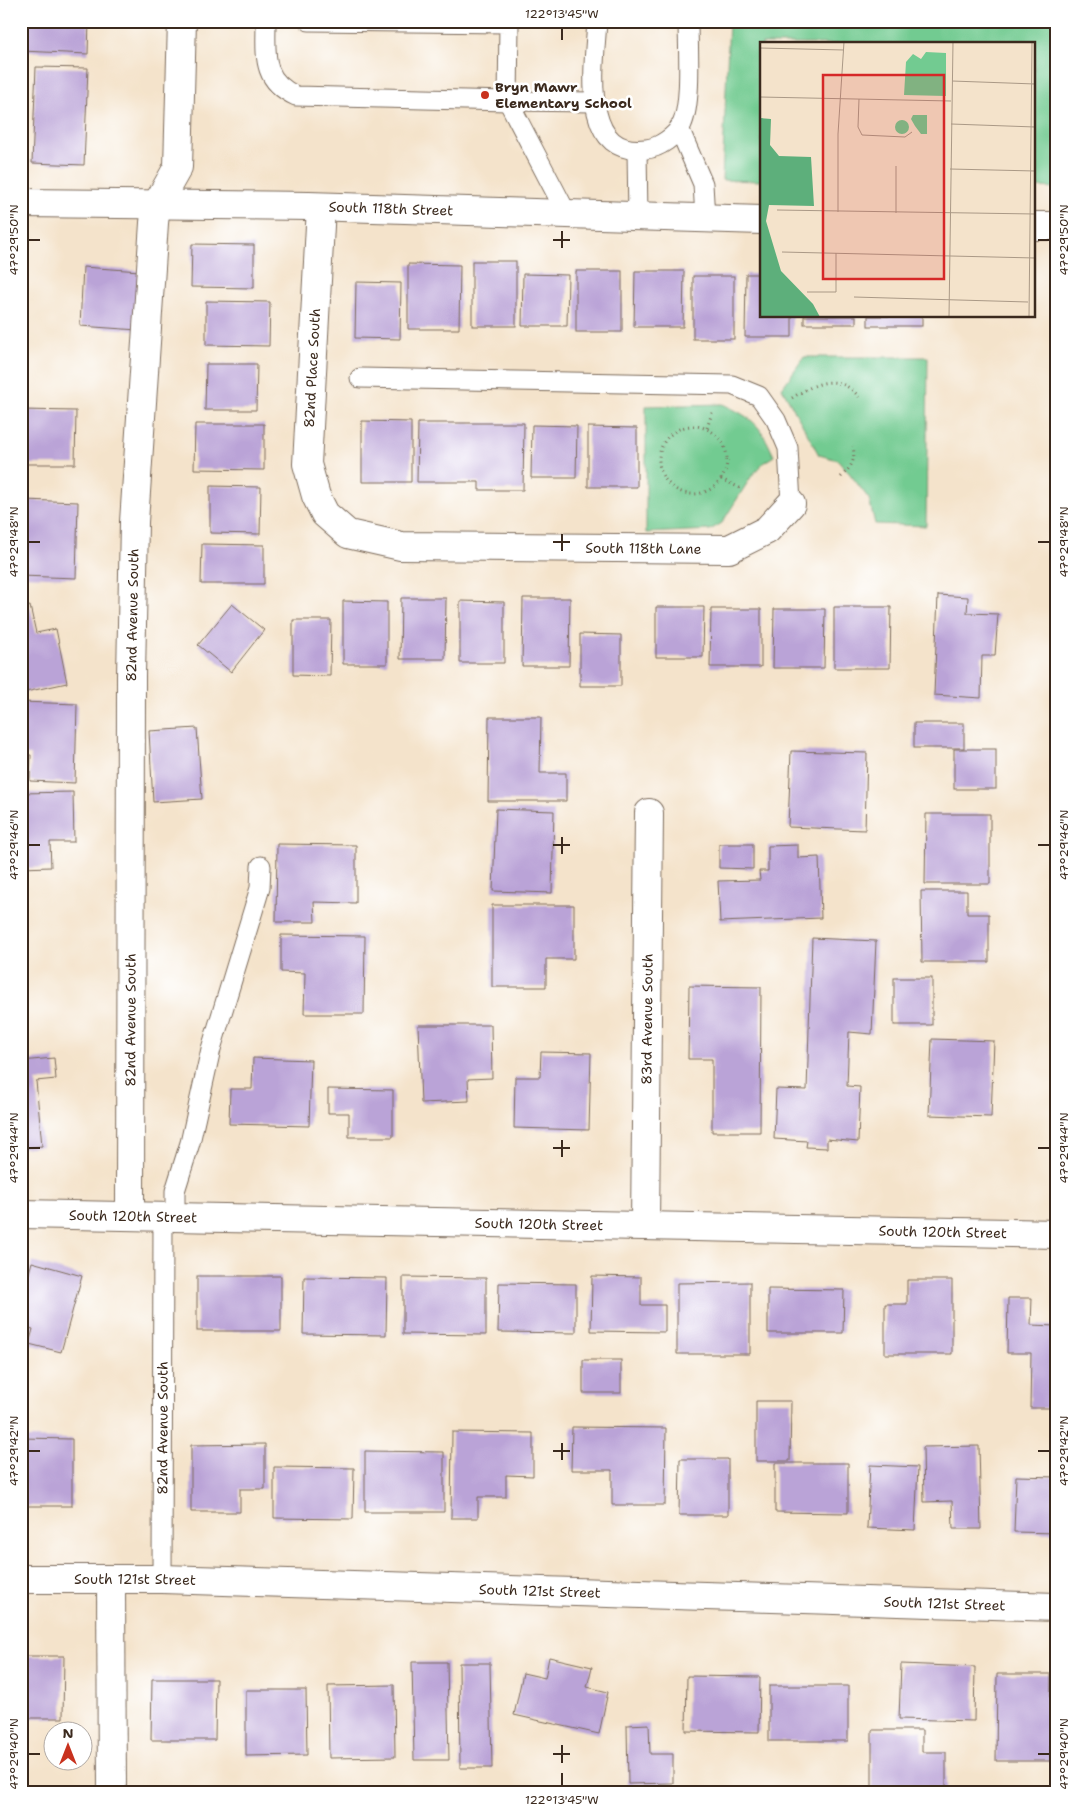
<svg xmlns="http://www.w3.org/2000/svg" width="1078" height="1813" viewBox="0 0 1078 1813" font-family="'Shantell Sans',sans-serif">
	<rect width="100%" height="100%" fill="#fff"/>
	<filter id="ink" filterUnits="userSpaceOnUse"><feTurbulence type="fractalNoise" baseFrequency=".02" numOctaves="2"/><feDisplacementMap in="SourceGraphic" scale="10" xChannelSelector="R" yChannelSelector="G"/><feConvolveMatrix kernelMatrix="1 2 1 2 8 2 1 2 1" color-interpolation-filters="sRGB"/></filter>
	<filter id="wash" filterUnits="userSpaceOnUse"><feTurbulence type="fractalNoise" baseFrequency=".0096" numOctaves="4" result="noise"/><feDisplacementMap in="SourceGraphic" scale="20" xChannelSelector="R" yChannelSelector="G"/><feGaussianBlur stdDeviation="1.12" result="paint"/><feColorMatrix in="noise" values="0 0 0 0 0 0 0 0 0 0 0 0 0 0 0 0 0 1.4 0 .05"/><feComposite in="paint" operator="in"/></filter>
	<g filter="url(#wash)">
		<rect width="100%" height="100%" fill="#f4e3cb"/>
		<g fill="#72cb91" stroke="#567a58">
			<path d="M729,21H1057V188L1034,187V44H762V181L722,180Z"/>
			<path d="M804,357H928L926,526L875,524L869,499L850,474L838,460L819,455L782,388Z"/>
			<path d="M723,404C755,420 759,423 774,456L763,463L751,477L722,523L710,530L646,533V406Z"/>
		</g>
		<g id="blocks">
			<g fill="#baa3d7">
				<path d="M23,21H89L88,54L22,51Z"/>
				<path d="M36,67L88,68L84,165L32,163Z"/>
				<path d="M192,244L254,245V288L191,287Z"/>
				<path d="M21,261H27L26,317H21Z"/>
				<rect x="472" y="261" width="44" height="65"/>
				<path d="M408,264L460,265L459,329H408Z"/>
				<path d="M83,267L140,271L138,330L80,326Z"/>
				<rect x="576" y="271" width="46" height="61"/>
				<path d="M635,271H684L683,327H634Z"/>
				<path d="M523,274L568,275L567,326H522Z"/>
				<path d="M746,274H762V316H792V337H745Z"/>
				<rect x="693" y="276" width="41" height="63"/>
				<path d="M356,282L401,283L400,339L355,338Z"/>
				<path d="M206,301L270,302L269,346L206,345Z"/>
				<rect x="804" y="316" width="52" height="8"/>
				<rect x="868" y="316" width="54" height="10"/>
				<path d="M206,364H257L256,410H205Z"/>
				<path d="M21,410L76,411L75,464H21Z"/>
				<path d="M362,421L411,422V482H362Z"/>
				<path d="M418,423H524L523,490H479V482H417Z"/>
				<path d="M195,424H264V470L194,469Z"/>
				<path d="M532,425L577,426L576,478H531Z"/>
				<path d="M588,427L637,428V487H588Z"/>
				<path d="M210,486L261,487L260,534L210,533Z"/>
				<path d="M24,500L78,502L76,578L21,576Z"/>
				<path d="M202,544L264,545V584H201Z"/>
				<path d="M938,595L968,597L967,613L998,614L995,656H982L981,698L934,695Z"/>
				<path d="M401,598H446L445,659H400Z"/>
				<path d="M523,598H570L569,666H522Z"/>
				<path d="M343,601L387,602V664H343Z"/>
				<path d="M460,601L504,602V663H460Z"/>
				<path d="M232,604L264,630L231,672L198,645Z"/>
				<path d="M30,606L36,633L56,629L67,683L21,693V608Z"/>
				<path d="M656,607H704L703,657H656Z"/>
				<path d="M834,607H891L890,668H834Z"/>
				<path d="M711,609H761V667H710Z"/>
				<path d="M774,609H825L824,668H773Z"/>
				<path d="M293,620H331L330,676L293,675Z"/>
				<path d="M580,634L621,635V686H580Z"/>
				<path d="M21,702L77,704L75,783L30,781L31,755H21Z"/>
				<path d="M489,717H541L540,773H566V801H488Z"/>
				<rect x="914" y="723" width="50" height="25"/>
				<path d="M197,728L202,799L153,802L149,731Z"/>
				<rect x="954" y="749" width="42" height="40"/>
				<path d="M791,751L867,753L865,830L788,827Z"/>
				<path d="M73,792L74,842H50L51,867L21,868V793Z"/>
				<path d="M496,809L554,811L552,893L493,891Z"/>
				<path d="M926,814H990V884H925Z"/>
				<path d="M277,844L356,845V903L314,902L315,922H276Z"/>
				<path d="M719,844H753V869L719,868Z"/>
				<path d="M798,845V858L819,857L821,918L720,922L718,881L760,880L759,871H768V846Z"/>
				<path d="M921,891H967V914H989V962H922Z"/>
				<path d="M492,905H574V959H546V987H492Z"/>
				<path d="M281,935L365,936L364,1014H304L305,973L281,972Z"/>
				<path d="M812,938L876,941L872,1034L849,1032L847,1086L860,1087L858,1142L827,1139V1148L806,1147L807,1141L774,1139L776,1089L807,1090Z"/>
				<rect x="894" y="978" width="38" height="47"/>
				<path d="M689,986L761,987L760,1132H712V1059H688Z"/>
				<path d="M418,1025H491L492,1078L468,1079L469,1101L421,1103Z"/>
				<path d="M932,1039L994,1041L991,1117L929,1115Z"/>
				<path d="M541,1052L591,1053L589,1130L514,1128L515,1077H540Z"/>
				<path d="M54,1058L56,1079L36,1081L42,1146L21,1148V1061Z"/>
				<path d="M253,1058L311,1060L309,1126L229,1124L230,1089H252Z"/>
				<path d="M328,1089L393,1090V1137H349V1113H328Z"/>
				<path d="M32,1262L82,1276L61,1352L29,1344L33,1329L21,1326V1301Z"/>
				<rect x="197" y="1276" width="84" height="55"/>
				<path d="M592,1276L641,1277V1305H665V1332L591,1331Z"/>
				<path d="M304,1277L387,1278L386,1335L303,1334Z"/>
				<path d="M403,1277L486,1278V1335L403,1334Z"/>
				<path d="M907,1280H952V1354H885V1304H907Z"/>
				<path d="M750,1282V1354H677V1283Z"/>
				<path d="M499,1283L576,1284V1333L498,1332Z"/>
				<path d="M768,1289L844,1290L843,1333H768Z"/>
				<path d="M1008,1298H1032L1031,1325L1055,1326L1054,1408H1030L1031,1353H1007Z"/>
				<rect x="583" y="1360" width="38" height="33"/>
				<path d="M756,1401H791L790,1461H756Z"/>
				<path d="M572,1427L666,1428L665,1505H612V1470H571Z"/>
				<path d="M452,1432L533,1433V1476L506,1475V1497H478V1518H451Z"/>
				<path d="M21,1438L72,1439V1506H24L25,1483H21Z"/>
				<path d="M265,1444V1489H240V1512H191V1445Z"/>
				<path d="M979,1446L981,1529H953L952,1501L924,1502L923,1447Z"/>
				<path d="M365,1451L444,1452V1512H365Z"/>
				<path d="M680,1459H728V1515H679Z"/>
				<path d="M775,1463H848V1513L775,1512Z"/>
				<path d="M870,1465L918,1467L915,1530L867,1528Z"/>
				<path d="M274,1467L354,1468L353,1519L274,1518Z"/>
				<path d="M1016,1476L1057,1477V1533L1014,1532Z"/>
				<path d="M21,1656H64L63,1718H21Z"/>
				<path d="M549,1657L592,1667L587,1687L608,1692L599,1734L514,1715L523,1673L545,1678Z"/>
				<path d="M412,1662H447L449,1760H414Z"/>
				<path d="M459,1663H490L492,1768H460Z"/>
				<path d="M901,1664L975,1667L974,1721L899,1719Z"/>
				<path d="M997,1674H1051L1050,1761H996Z"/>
				<path d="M687,1676L760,1677L759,1732L686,1731Z"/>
				<path d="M152,1679H216L215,1740H151Z"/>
				<path d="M394,1685L395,1757L329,1758L328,1686Z"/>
				<rect x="769" y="1686" width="79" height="55"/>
				<path d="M246,1690H306L307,1755L246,1756Z"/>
				<path d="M649,1724L650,1754H673V1783L628,1784L627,1725Z"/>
				<path d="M872,1730H922V1752H946V1792H872Z"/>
			</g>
		</g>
	</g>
	<g filter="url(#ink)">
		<use href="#blocks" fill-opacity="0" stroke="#7c6b5b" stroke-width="1"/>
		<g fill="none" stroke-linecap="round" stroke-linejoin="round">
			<defs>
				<g id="lane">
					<path d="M266,21C266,55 261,80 296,96L508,101L509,23L309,21"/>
					<path d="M597,21C595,61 578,158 646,149C659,148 676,136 682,124C692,102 688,47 688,21"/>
					<path d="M679,128L703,184L705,218"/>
					<path d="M637,150L638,217"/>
					<path d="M568,216L508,101L594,102"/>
					<path d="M360,378L732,385L759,396L776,420L788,448L791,504"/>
					<path d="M175,1217V1191L190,1143L211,1049L260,888L261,866"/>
					<path id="s1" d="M162,1579L163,1217"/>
				</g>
				<g id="street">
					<path id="s2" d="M21,203L309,206L762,220"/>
					<path id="s3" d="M321,207L307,464L316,496L325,514L348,534L401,546L729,549L767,530L791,504"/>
					<path d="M1034,226H1057"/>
					<path id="s4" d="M21,1214L1057,1234"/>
					<path id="s5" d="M130,1216L131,676L134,522L154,223L156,206L178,167L182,21"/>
					<path id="s6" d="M645,1225L649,813"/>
					<path id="s7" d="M21,1579H162L1057,1607"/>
					<path d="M111,1581L112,1792"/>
				</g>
			</defs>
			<use href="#lane" stroke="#7c6b5b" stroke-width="21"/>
			<use href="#street" stroke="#7c6b5b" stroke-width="30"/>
			<g stroke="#7c6b5b" stroke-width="3" stroke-dasharray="1 4" stroke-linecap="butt">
				<path d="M792,398C815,383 838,372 859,397"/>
				<circle cx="693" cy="460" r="34"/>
				<path d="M707,428L713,410"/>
				<path d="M841,477C851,467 856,461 853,446"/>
				<path d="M721,479L740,488"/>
			</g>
			<use href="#lane" stroke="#fff" stroke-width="19"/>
			<use href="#street" stroke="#fff" stroke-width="28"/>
		</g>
	</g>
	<path fill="none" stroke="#3b2a1e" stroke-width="2" d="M562,28V40M562,231V248M28,240H40M553,240H570M1038,240H1050M562,534V551M28,542H40M553,542H570M1038,542H1050M562,837V854M28,845H40M553,845H570M1038,845H1050M562,1140V1157M28,1148H40M553,1148H570M1038,1148H1050M562,1443V1460M28,1451H40M553,1451H570M1038,1451H1050M562,1745V1763M28,1754H40M553,1754H570M1038,1754H1050M562,1773V1786"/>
	<circle fill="#c8321e" stroke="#fff" stroke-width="2" cx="485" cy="95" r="5"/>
	<g text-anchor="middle" stroke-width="5" stroke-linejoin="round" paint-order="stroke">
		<g font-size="14" font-weight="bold" fill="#3b2a1e" stroke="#fff" text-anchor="start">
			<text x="495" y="92">Bryn Mawr<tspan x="495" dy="16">Elementary School</tspan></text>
		</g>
		<g font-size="14" fill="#3b2a1e" stroke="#fff">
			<text dy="5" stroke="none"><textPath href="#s2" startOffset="370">South 118th Street</textPath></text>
			<text transform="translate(312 368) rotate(-87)" y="5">82nd Place South</text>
			<text dy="5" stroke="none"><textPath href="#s3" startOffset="638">South 118th Lane</textPath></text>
			<text dy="5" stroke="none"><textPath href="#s5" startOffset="601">82nd Avenue South</textPath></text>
			<text dy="5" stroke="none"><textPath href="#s6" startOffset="206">83rd Avenue South</textPath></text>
			<text dy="5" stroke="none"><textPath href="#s5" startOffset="196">82nd Avenue South</textPath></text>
			<text dy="5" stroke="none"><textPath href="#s4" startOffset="112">South 120th Street</textPath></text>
			<text dy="5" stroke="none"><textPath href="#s4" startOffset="518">South 120th Street</textPath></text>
			<text dy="5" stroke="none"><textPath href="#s4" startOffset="922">South 120th Street</textPath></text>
			<text dy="5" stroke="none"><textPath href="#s1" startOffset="151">82nd Avenue South</textPath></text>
			<text dy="5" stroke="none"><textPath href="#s7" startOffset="114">South 121st Street</textPath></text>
			<text dy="5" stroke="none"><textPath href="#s7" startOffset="519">South 121st Street</textPath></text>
			<text dy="5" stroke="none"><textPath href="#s7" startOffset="924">South 121st Street</textPath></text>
		</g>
	</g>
	<g transform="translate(760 42)">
		<rect width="275" height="275" fill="#f4e3cb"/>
		<path d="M166,10L186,11V54L144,53L146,20L153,12L161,17ZM153,73H167V92H161L155,84L151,77ZM135 85a7 7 0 1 1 14 0a7 7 0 1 1-14 0Z" fill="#72cb91"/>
		<path d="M0,76L11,77L10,103L19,114L51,115L54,164L9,163L6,179L21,229L53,262L60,275H0Z" fill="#5daf7b"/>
		<path fill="none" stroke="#aa9986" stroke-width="1" d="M0,6L84,8M192,39L275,42M0,55L191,59M99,57L98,85L102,93L145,95L152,90M191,82L275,85M190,127L275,129M17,168L275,172M78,170V92L84,0M136,171V124M22,210L275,216M47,250H76V211M94,255L268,260M189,275L193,0M269,275L272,0"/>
		<path fill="#d62828" fill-opacity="0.15" stroke="#d62828" stroke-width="2.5" d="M63,33H184V237H63Z"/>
		<rect width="275" height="275" fill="none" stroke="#3b2a1e" stroke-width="2.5"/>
	</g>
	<rect width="1078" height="1813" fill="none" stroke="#fff" stroke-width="55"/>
	<g transform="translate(68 1746)"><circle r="24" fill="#ffffff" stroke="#b1aaa5"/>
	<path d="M0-4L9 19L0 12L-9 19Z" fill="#c8321e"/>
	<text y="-8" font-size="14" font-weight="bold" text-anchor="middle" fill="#3b2a1e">N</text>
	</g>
	<rect x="28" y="28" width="1022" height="1758" fill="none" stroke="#3b2a1e" stroke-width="2"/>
	<g font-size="12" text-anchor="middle" fill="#3b2a1e">
		<text x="562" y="18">122°13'45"W</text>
		<text transform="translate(14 240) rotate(-90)" y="4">47°29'50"N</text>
		<text transform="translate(1064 240) rotate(-90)" y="4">47°29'50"N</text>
		<text transform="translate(14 542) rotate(-90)" y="4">47°29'48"N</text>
		<text transform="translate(1064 542) rotate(-90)" y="4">47°29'48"N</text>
		<text transform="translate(14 845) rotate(-90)" y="4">47°29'46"N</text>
		<text transform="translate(1064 845) rotate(-90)" y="4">47°29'46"N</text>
		<text transform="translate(14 1148) rotate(-90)" y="4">47°29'44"N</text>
		<text transform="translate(1064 1148) rotate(-90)" y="4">47°29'44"N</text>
		<text transform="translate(14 1451) rotate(-90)" y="4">47°29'42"N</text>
		<text transform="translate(1064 1451) rotate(-90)" y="4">47°29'42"N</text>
		<text transform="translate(14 1754) rotate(-90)" y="4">47°29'40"N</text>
		<text transform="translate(1064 1754) rotate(-90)" y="4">47°29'40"N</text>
		<text x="562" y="1804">122°13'45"W</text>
	</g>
</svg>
